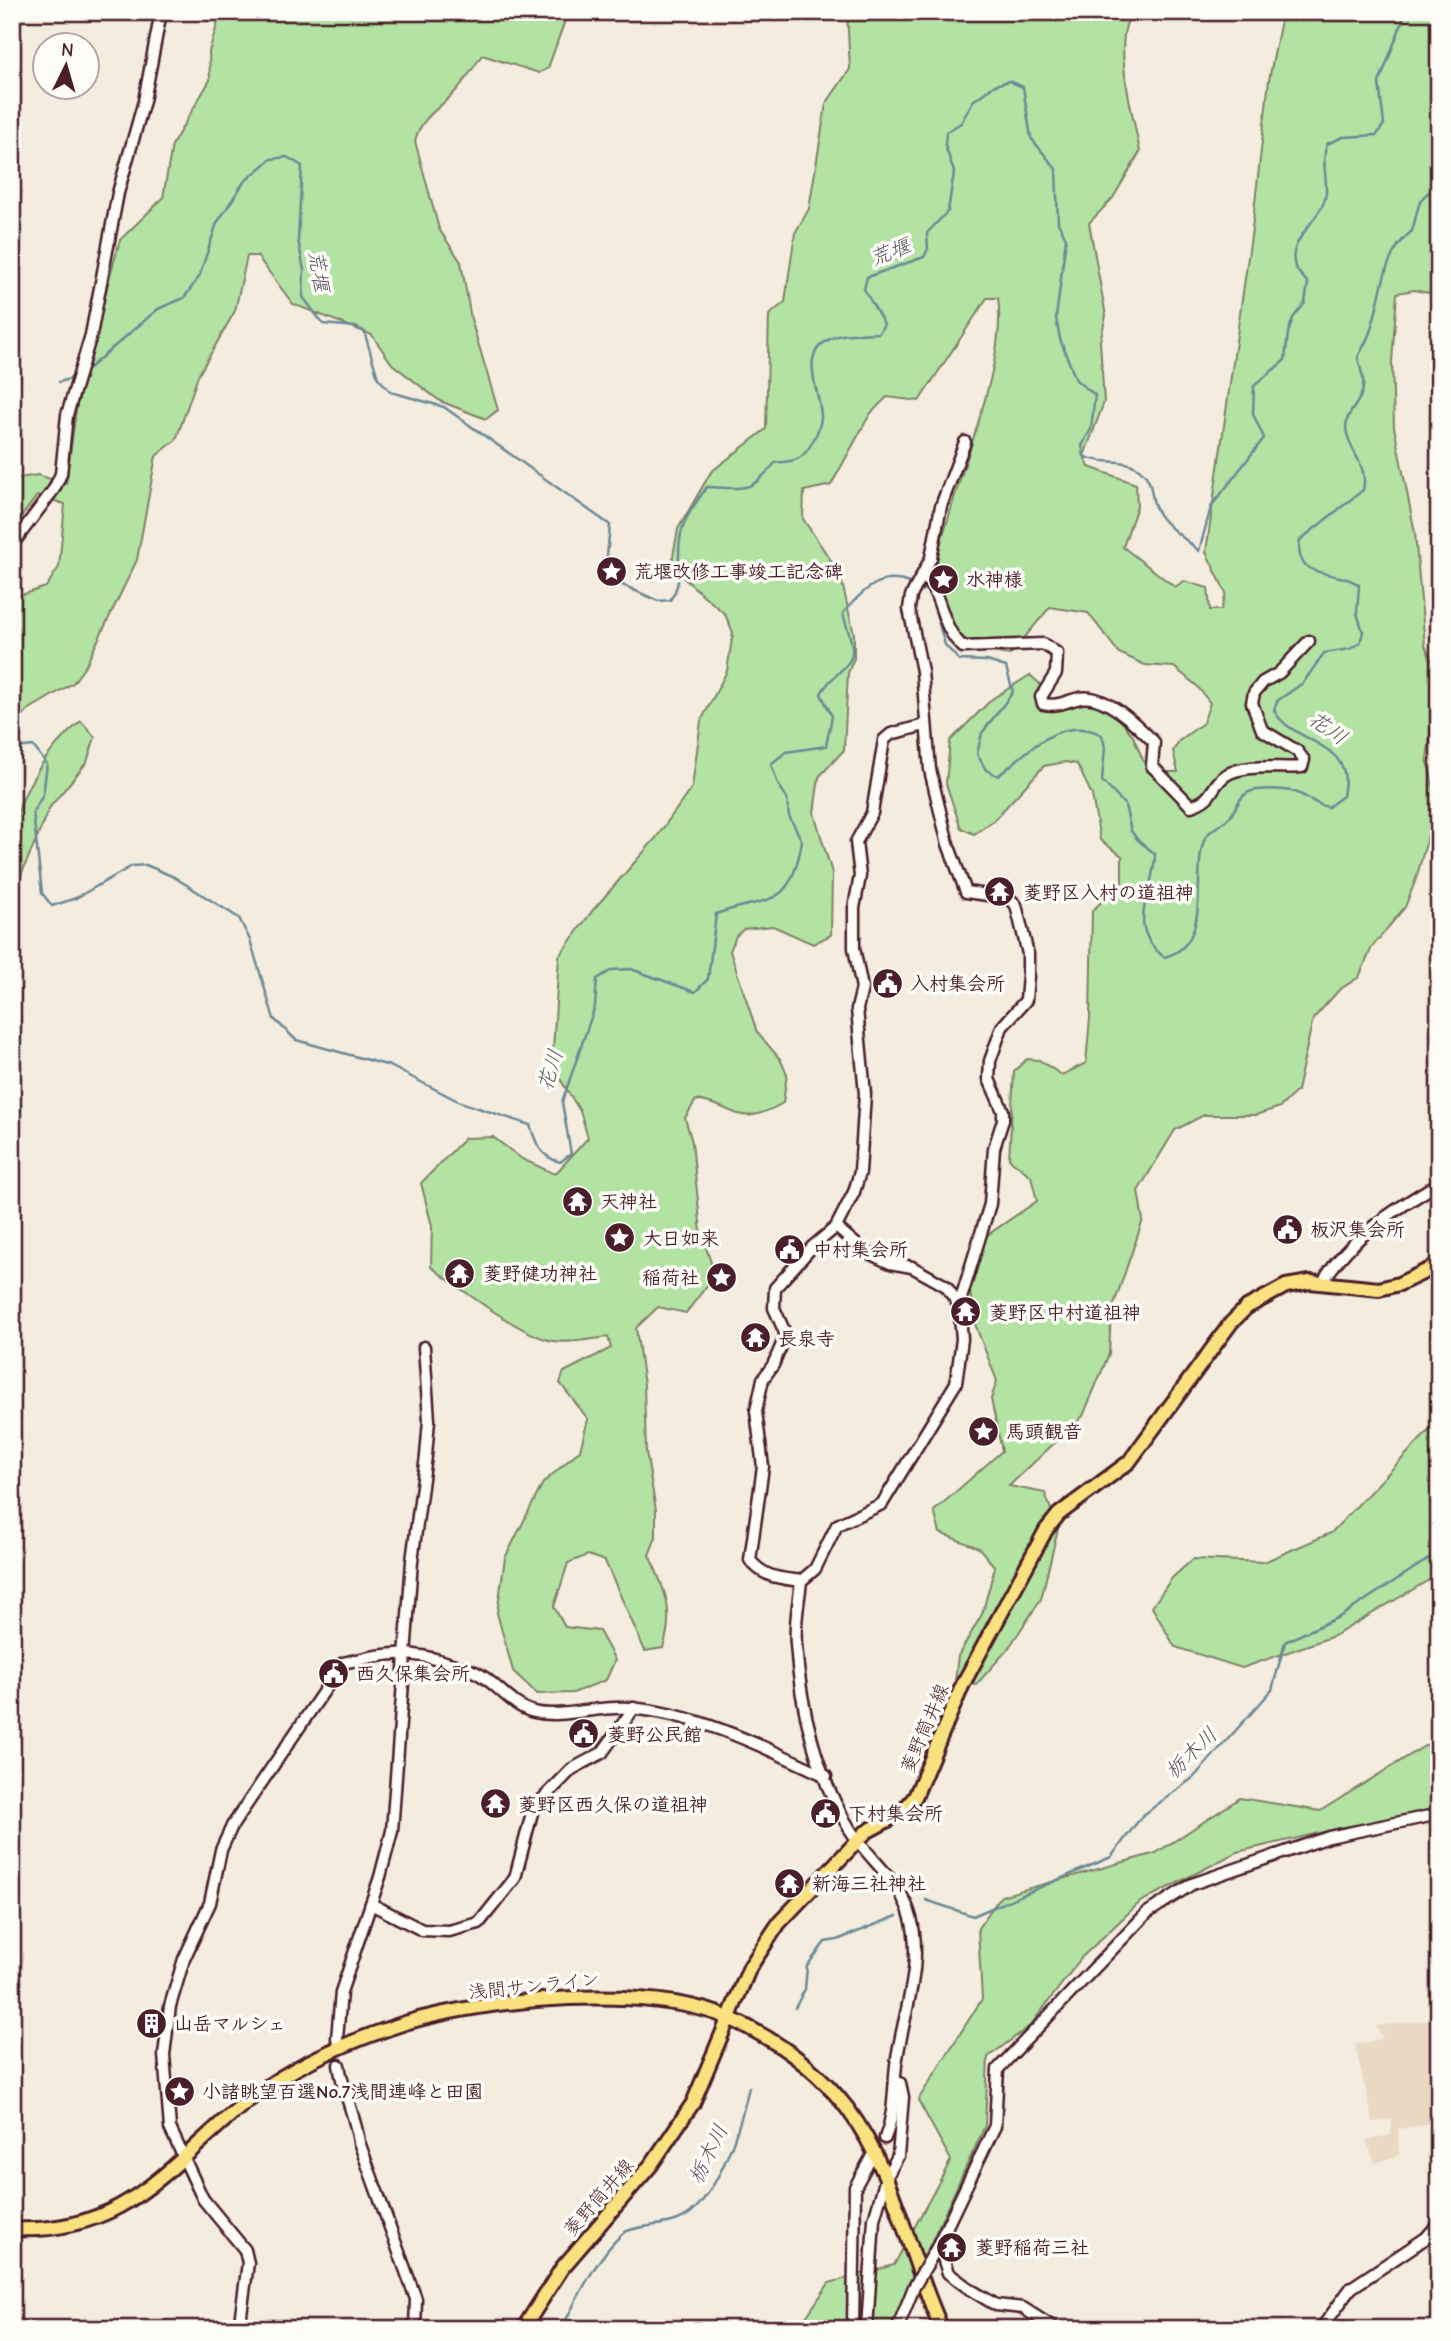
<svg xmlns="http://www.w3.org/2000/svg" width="1451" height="2341" viewBox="0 0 1451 2341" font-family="'Comic Neue','Klee One',sans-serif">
	<rect width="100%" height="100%" fill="#f4ecdf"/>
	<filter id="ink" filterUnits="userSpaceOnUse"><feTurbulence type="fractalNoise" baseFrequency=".0143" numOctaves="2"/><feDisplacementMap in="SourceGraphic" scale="14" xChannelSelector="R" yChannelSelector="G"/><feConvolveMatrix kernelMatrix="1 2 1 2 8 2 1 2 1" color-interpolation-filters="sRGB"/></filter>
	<g filter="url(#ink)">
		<path fill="#e9d9c3" d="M1430,2020L1439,2050V2118L1425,2125L1398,2129L1399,2155L1375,2163L1366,2140L1391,2135L1392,2119L1373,2122L1355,2045L1383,2038L1376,2026Z"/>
		<g fill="#b2e3a3" stroke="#7e8167" stroke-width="2">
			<path d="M221,12H568L548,68L539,73L482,55C473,68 464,83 452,95C436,111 421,118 415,141L439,229L461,262L471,319L498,410L486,419L440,401L392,364L372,335L293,304L257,256H247L235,311L198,376L176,440L156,456L137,560L86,665L73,683L28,710L12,728V598L46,587L59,567L65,504L37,496L12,529V479L38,475L66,484L79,389L120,240L163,198L172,145L210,80L209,52Z"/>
			<path d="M847,12H1149L1128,20C1114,51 1134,117 1140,152L1113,198L1089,223L1106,316L1100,341L1104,402L1084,456L1089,467L1136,484L1137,506L1123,547L1175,587L1184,581L1208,588L1210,610H1221L1226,593L1206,552L1252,229L1269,80L1282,15L1439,12V295L1414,290L1397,293L1392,362L1394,427L1415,533L1425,645L1439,678L1427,758L1437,804L1416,879L1405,907L1372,947L1359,977L1339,990L1313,1019L1297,1091L1280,1107L1256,1115H1204L1175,1130L1138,1191L1143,1220L1111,1313L1109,1354L1083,1416L1009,1486L1045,1493L1058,1529L1041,1599L1008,1649L976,1685L955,1681L958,1656L982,1614L995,1567L979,1548L940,1533L934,1511L1002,1451L991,1399L997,1381L975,1324L967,1272L983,1238L1037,1201L1031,1176L1009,1159L1014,1071L1027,1059L1039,1060L1062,1075L1086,1063L1090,1018L1092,911L1122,882V856L1100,840L1092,795L1077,764L1065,762L1044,766L993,821L974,834L961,828L946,784L950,741L992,699L1030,675L1039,683L1047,704H1108L1133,736L1148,772H1178L1173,751L1179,741L1203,723L1210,703L1197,686L1174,667L1145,665L1119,653L1088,613L1050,607L1010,655C955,649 937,615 937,563C937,548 945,530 949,516C965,457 1007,357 998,298H987L919,401L887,397L870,414L831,485L804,491L803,519L840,574L854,634V658L848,673L844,750L819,777L814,813L832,873L831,935L813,944L773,926L744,929L736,936L730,951L757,1032L780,1059L787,1074L783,1103C735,1130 739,1106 696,1100L685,1118L692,1142L701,1232L715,1275L686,1313L658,1307L636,1328L644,1385L646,1452L656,1510V1537L649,1555C665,1589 675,1611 663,1648L645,1651L605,1561L588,1555L568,1563L554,1607L565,1627L599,1631L615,1660L606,1680L573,1693L537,1694L513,1671L497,1613L505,1558L543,1483L580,1450L588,1419L560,1383L564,1372L611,1348L608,1337C591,1339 569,1344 553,1341C522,1336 457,1286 431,1267L432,1226L421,1183L465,1138L493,1137L522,1159L555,1174L588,1138L580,1111L552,1066L559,956L593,910L656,838L692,787L701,721L727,671L733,633L725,614L671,567L678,529L711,472L766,429L769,315L785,302L795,233L809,209L826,104L850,69Z"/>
			<path d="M81,721L95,737L87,762L50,807L12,896C12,875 9,850 13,830C22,788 48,748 81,721Z"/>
			<path d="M1439,1420V1574L1334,1636L1242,1668L1175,1647L1152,1607L1172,1578L1193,1559L1264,1562L1331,1533Z"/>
			<path d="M1439,1737V1821L1349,1826L1237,1852L1140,1902L1082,1957L1030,2026L988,2057L985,2126L891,2329H798L829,2283L894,2265L951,2160L918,2100L982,1999L978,1928L1001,1896L1156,1853L1240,1798L1320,1811Z"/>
		</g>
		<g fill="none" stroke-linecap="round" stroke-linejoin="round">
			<g stroke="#6b8996" stroke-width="2.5">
				<path d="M82,374L158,309L184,298L199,277L217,223L244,182L271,159L287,157L302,166L298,240L304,270L303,297L323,324L356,327L364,331L378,378L391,392L444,407L610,525L605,577L658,601L670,600C686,579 674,555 682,530C687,514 697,501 707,487C746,488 749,494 775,463C782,462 790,462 797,459C808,455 820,430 821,418C822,393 796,355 830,339C843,332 864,334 879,333L884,324L864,289L867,277L924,257L928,249L927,233L948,211L954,172L945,145L946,132L961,123L973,101L995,85L1009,81L1023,87L1031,138L1056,169L1058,223L1066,238L1056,318L1060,339L1076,380L1095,395L1091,429L1082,446L1084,456C1100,465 1122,458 1136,467C1155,479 1149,494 1156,509C1165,527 1185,538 1199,551L1211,507L1264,438L1253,414L1254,386L1285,360L1288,333L1293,318L1305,303L1308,283C1304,278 1297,272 1295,266C1285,240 1325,218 1326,192C1327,174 1321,162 1327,144L1343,137L1377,135L1384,124L1379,83L1406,12"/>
				<path d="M59,382L76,377"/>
				<path d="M918,587L931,593"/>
				<path d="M935,610L945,645L959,660L987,661L1006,667L1013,692L982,733L977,754L986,770L998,776C1027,753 1061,713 1102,735L1105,747L1102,781L1125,805L1131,831L1137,839L1155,854C1155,893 1123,925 1164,957C1215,945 1190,872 1205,838C1210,828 1225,825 1232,814C1240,801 1241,792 1257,790C1268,789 1284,789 1295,792C1307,796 1315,805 1328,807L1343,796C1344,789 1346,780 1344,773C1338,741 1288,739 1274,710L1277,701L1303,683L1324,653L1350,649L1360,643L1363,632L1357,613L1359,585C1339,569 1292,582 1300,540L1363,490C1369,465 1348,451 1346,428C1346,413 1356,408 1361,395C1367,382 1360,370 1358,357C1362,349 1367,341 1370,332C1383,296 1380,257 1412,231C1419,210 1415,196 1439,187"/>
				<path d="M12,753L16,748L33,746L47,764L43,795L33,812L42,893L52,906L76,898L132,866L146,865L174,877L239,918L250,940L274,1019L296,1040L390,1066L460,1102L530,1125C536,1143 540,1157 560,1162L571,1154L562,1102L595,1006L597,979L612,970L631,969L695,992L708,979L716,914C770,895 790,911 802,841L789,816L787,798L778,784L771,764L786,752L826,746L832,716L821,694C828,677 851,668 852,653C854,642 845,624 843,613C864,590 880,571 912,584"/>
				<path d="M926,1900L973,1916L1111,1857L1142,1816L1194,1777L1272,1690L1285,1642L1341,1616L1439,1552"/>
				<path d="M795,2008L805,1989L807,1966L825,1942L837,1940L897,1916"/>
				<path d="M561,2329C579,2296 594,2261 622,2234C630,2226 665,2226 678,2220C717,2205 741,2124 749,2087"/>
			</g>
			<path stroke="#d2c3bb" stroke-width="10" stroke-dasharray="10 5" stroke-linecap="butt" d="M872,2156L885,2138"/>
			<defs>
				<g id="minor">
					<path d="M12,545L54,489L61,474L67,415L91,335L118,193L144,101L161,12"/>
					<path d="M924,576C944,598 940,627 963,647L1043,644L1057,653L1056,673L1041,697L1043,704C1058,707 1066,701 1080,698C1105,693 1138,726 1154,742L1152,766L1191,806C1216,798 1209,787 1226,775C1245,763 1280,769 1302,767L1304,760L1297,751L1262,730L1252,703L1254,693L1263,682L1279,673L1309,641"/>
					<path d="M836,1227L864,1251L890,1263L912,1267L946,1286L959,1305"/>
					<path d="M1322,1283C1350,1237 1394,1210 1439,1183"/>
					<path d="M801,1581C780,1578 764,1578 750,1560L763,1467L756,1411L763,1379L773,1365L786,1335L774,1308L775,1288L812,1247L836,1227L854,1192L860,1172L865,1094L857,1009L862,988L854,948V908L860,876L856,842L872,813L884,740L891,734L925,725"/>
					<path d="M371,1904L422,1930L449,1931L479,1923L515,1878L533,1809L572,1769L602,1753L634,1708"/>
					<path d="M337,2039L341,1992L380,1877L392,1831L412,1561L426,1456L429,1420L424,1347"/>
					<path d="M339,2065C343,2092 355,2115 359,2142L416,2299L415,2329"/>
					<path d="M885,2138C895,2113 893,2091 896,2065C902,2017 924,1967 911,1918C902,1882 870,1861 851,1831C817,1778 800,1707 796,1644C794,1624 799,1601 801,1581L815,1569L837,1525L882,1504L956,1383L962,1339L959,1305L990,1204L994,1148L1003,1120V1111L989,1079L990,1061L1002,1027L1026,1000L1028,975V954L1016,905L1009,898L966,892L948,844L930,770L922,671L909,609L911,596L931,558L941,506L965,442"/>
					<path d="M939,2246L948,2273L971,2290L996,2305L1023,2308L1056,2329"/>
					<path d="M936,2249L995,2126L998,2069L1147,1913L1192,1884L1329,1837L1439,1814"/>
					<path d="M239,2329L248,2263L245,2250L203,2199L170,2128L164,2055L170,2006L184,1959L210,1903L221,1850L232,1826L343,1663C389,1653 405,1648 452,1664C460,1667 470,1669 477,1673C497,1683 511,1706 534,1712C564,1719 598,1705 630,1708C699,1714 764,1747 826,1776"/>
					<path d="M853,2329L855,2187L872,2156"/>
					<path d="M867,2329L874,2219L886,2178L898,2156L903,2097L900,2083"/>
					<path d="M897,2329L914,2287"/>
					<path d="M1321,2329L1351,2288L1426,2238L1439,2223"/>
				</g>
				<g id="major">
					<path d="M12,2229C141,2236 179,2145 271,2084C311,2057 359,2038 405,2023C487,1998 652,1983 731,2019C775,2039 817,2069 847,2108C896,2173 908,2256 942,2329"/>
					<path d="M523,2329L562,2268L651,2165L693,2103L750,1967L779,1923L866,1832L901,1813L915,1797L963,1684L1046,1530L1059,1514L1129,1462L1231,1323L1247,1307L1286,1286L1310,1282L1379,1289L1399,1284L1439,1265"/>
				</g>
			</defs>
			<use href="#minor" stroke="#4a1f2b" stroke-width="15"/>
			<use href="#major" stroke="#4a1f2b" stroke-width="18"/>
			<use href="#minor" stroke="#fdfcf7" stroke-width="10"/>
			<use href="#major" stroke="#fae180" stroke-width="12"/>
			<defs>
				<path id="minor-bridge" d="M914,2287L936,2249"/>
			</defs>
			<use href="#minor-bridge" stroke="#4a1f2b" stroke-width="15" stroke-linecap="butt"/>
			<use href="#minor-bridge" stroke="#fdfcf7" stroke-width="10"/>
		</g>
	</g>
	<defs>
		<symbol id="sight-disc" viewBox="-11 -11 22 22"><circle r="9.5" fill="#4a1f2b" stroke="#fdfcf7"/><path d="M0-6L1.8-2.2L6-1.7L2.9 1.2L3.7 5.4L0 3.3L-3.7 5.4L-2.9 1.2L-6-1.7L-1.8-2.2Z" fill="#fff"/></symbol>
		<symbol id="temple-disc" viewBox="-11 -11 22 22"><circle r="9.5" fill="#4a1f2b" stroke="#fdfcf7"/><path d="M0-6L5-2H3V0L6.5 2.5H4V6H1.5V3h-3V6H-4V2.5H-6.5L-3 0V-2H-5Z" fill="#fff"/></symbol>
		<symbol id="civic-disc" viewBox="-11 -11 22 22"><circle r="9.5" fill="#4a1f2b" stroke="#fdfcf7"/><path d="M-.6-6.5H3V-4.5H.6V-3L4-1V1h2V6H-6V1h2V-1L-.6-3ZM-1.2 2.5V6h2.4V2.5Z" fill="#fff"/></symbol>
		<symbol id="building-disc" viewBox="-11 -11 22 22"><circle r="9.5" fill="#4a1f2b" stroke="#fdfcf7"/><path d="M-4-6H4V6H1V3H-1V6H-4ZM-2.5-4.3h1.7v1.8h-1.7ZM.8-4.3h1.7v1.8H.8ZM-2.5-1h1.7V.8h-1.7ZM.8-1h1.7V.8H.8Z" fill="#fff"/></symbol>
	</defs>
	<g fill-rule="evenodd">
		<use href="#sight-disc" x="594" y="554" width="35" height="35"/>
		<use href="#sight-disc" x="926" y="562" width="35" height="35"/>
		<use href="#temple-disc" x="982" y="874" width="35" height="35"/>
		<use href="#civic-disc" x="870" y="966" width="35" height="35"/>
		<use href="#temple-disc" x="560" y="1184" width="35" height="35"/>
		<use href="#civic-disc" x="1270" y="1212" width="35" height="35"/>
		<use href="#sight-disc" x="602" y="1220" width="35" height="35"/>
		<use href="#civic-disc" x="772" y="1232" width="35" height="35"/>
		<use href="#temple-disc" x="442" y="1256" width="35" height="35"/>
		<use href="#sight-disc" x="704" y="1260" width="35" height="35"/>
		<use href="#temple-disc" x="948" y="1294" width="35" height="35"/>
		<use href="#temple-disc" x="738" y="1320" width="35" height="35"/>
		<use href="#sight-disc" x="966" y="1414" width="35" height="35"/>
		<use href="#civic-disc" x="316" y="1656" width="35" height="35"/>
		<use href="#civic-disc" x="566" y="1716" width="35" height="35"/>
		<use href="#temple-disc" x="478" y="1786" width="35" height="35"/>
		<use href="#civic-disc" x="808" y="1796" width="35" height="35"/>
		<use href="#temple-disc" x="772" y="1866" width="35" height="35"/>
		<use href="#building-disc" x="134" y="2006" width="35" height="35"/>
		<use href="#sight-disc" x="162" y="2074" width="35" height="35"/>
		<use href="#temple-disc" x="934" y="2230" width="35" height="35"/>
	</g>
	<g text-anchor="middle" stroke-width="7" stroke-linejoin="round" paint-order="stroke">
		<g font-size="19" font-weight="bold" fill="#4a1f2b" stroke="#fdfcf7" text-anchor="start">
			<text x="634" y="578">荒堰改修工事竣工記念碑</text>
			<text x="966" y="586">水神様</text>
			<text x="1023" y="899">菱野区入村の道祖神</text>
			<text x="910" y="990">入村集会所</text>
			<text x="600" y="1208">天神社</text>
			<text x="1310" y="1236">板沢集会所</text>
			<text x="643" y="1245">大日如来</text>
			<text x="813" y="1256">中村集会所</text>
			<text x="483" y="1280">菱野健功神社</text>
			<text x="699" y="1284" text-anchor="end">稲荷社</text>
			<text x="989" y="1319">菱野区中村道祖神</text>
			<text x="778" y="1345">長泉寺</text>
			<text x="1006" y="1438">馬頭観音</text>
			<text x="356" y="1680">西久保集会所</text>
			<text x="607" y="1741">菱野公民館</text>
			<text x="518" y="1811">菱野区西久保の道祖神</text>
			<text x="848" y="1820">下村集会所</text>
			<text x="812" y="1890">新海三社神社</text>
			<text x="174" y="2030">山岳マルシェ</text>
			<text x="202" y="2098">小諸眺望百選No.7浅間連峰と田園</text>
			<text x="975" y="2254">菱野稲荷三社</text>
		</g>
		<g font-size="19" fill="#4a1f2b" stroke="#fdfcf7">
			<text transform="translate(924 1728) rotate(-67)" y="7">菱野筒井線</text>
			<text transform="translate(534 1985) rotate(-6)" y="7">浅間サンライン</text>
			<text transform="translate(598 2197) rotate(-49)" y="7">菱野筒井線</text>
		</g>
		<g font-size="21" font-style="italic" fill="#5a5460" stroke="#fdfcf7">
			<text transform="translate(890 252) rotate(-21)" y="7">荒堰</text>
			<text transform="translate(319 271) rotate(81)" y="7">荒堰</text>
			<text transform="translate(1328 728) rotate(35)" y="7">花川</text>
			<text transform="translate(550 1070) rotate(-73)" y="7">花川</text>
			<text transform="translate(1191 1753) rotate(-44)" y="7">栃木川</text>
			<text transform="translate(708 2154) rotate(-64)" y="7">栃木川</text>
		</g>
	</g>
	<rect width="1451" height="2341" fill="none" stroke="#fdfcf7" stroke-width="42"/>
	<rect x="21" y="21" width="1409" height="2299" fill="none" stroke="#4a1f2b" stroke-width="2.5" filter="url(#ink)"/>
	<g transform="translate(66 66) rotate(5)"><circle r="33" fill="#fdfcf7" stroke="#b5a4a5" stroke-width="2"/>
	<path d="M0-5L12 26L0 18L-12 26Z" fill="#4a1f2b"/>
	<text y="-10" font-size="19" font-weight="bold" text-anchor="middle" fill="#4a1f2b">N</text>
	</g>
</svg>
